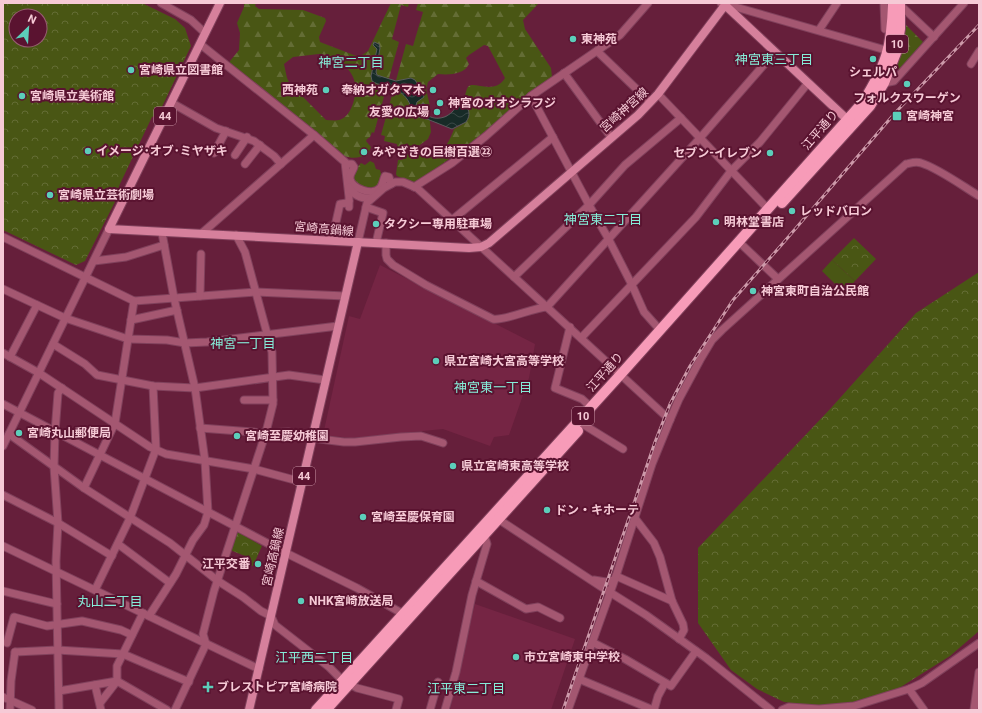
<svg xmlns="http://www.w3.org/2000/svg" width="982" height="713" viewBox="0 0 982 713" font-family="Roboto,'Noto Sans JP',sans-serif">
	<defs>
		<pattern id="forest-firs" width="22" height="20" patternUnits="userSpaceOnUse"><rect width="22" height="20" fill="#495614"/><path d="M5 1l3.5 6h-7zM16 11l3.5 6h-7z" fill="#646d35"/></pattern>
		<pattern id="park-crowns" width="20" height="18" patternUnits="userSpaceOnUse"><rect width="20" height="18" fill="#495614"/><path d="M2 6a3 3 0 1 1 6 0M12 15a3 3 0 1 1 6 0" fill="none" stroke="#646d35"/></pattern>
		<pattern id="water-waves" width="16" height="10" patternUnits="userSpaceOnUse"><rect width="16" height="10" fill="#172b27"/><path d="M0 5q4-4 8 0t8 0" fill="none" stroke="#394846"/></pattern>
	</defs>
	<rect width="100%" height="100%" fill="#661f3b"/>
	<g fill="#752544">
		<path d="M380,265L535,344L529,378L509,435L494,437L490,446L443,429L351,438L323,435L349,316L360,319Z"/>
		<path d="M475,604L575,639L551,710H450Z"/>
	</g>
	<g fill="url(#forest-firs)" fill-rule="evenodd">
		<path d="M244,3H256L255,6L259,9L303,10L325,18L326,21L319,37L320,42L359,57L368,51L391,3H409L408,7L401,5L392,39L399,42L374,133L372,132L370,137L367,139L366,141L371,147L368,154C360,158 353,159 344,156L230,64V61L239,50L240,33L237,23L244,7ZM319,54C332,55 348,65 353,77C359,89 353,117 339,120C335,121 330,120 326,120L290,84L287,78L284,64L293,57Z"/>
		<path d="M418,3H539L523,20L525,29L551,68L552,77C508,114 464,149 417,182L413,183L397,176L396,174L398,160H402L412,150H414L420,155L429,158C444,151 448,145 454,129C472,120 471,117 464,100C465,96 466,90 468,87C473,80 494,96 505,78L488,46L484,45L469,55L466,58L469,64C464,75 448,75 438,74L428,82L426,89L430,106L429,113L431,132L428,139L417,147L410,148L404,154L398,155L397,144L384,141L385,136L381,135L406,44L413,46L423,12L416,10Z"/>
		<path d="M904,23L923,42L899,71L896,65Z"/>
		<path d="M370,161L374,163L376,169L380,170L382,177L379,186C368,190 362,187 353,181L352,176L354,171L361,163L365,165Z"/>
	</g>
	<g fill="url(#park-crowns)" fill-rule="evenodd">
		<path d="M3,3H142L175,19L185,28L191,46L158,115L152,117L119,186L121,190L85,261L76,265L3,230ZM16,16H40V40H16Z"/>
		<path d="M854,238L876,259L855,281L832,260Z"/>
		<path d="M979,272V631L950,656L896,690L865,700L842,704L814,706L784,702L757,689L731,670L698,623V548L831,408L916,313Z"/>
		<path d="M238,532L262,546L253,566L243,562L245,556L230,550L236,533Z"/>
	</g>
	<path fill="#495614" d="M832,260L855,281L844,293L822,271Z"/>
	<path fill="url(#water-waves)" stroke="#5a5b5c" d="M374,42L379,44L380,48L376,72L377,75L396,81L411,78L415,80L421,89L424,97L417,102L414,113L423,103L427,106V115C437,122 450,117 456,107L462,104C470,108 471,115 466,122L452,129L427,119L410,115L408,113C416,105 402,92 394,88C387,85 379,86 372,81L371,76L377,49L373,45Z"/>
	<g fill="none" stroke-linecap="round" stroke-linejoin="round">
		<defs>
			<g id="minor">
				<path d="M161,3L191,20L205,33"/>
				<path d="M721,3L725,5L732,6L889,51"/>
				<path d="M884,3L885,29L892,28"/>
				<path d="M899,4L934,37"/>
				<path d="M819,30L837,3"/>
				<path d="M200,44L314,135L345,162L349,197V207"/>
				<path d="M597,51L650,102"/>
				<path d="M971,64L979,51"/>
				<path d="M564,73L611,137"/>
				<path d="M884,83L894,81L964,3"/>
				<path d="M658,94L768,209"/>
				<path d="M531,96L589,205L608,238L632,285L644,312L660,330"/>
				<path d="M172,103L216,128L254,141L274,156L281,164"/>
				<path d="M214,153L226,131"/>
				<path d="M235,155L247,137"/>
				<path d="M245,164L260,145"/>
				<path d="M346,166L348,164H352L354,167C353,171 349,174 350,179C352,189 373,196 380,188C383,185 383,180 385,176L389,177L391,184"/>
				<path d="M349,187C354,196 362,199 372,198"/>
				<path d="M414,187L452,163L486,136L531,96L620,35L648,3"/>
				<path d="M366,207L383,213L376,243"/>
				<path d="M452,220L553,137"/>
				<path d="M345,233L346,241"/>
				<path d="M201,234L314,135"/>
				<path d="M3,237L134,301L256,292L345,296"/>
				<path d="M328,240L333,235L334,231L340,204L347,203L349,201"/>
				<path d="M358,242L367,203L384,188L395,182H403L417,188L441,210L670,420"/>
				<path d="M739,242L778,279"/>
				<path d="M386,243V255L387,259L393,265L426,285L493,319C505,321 532,308 547,307L700,138L775,52"/>
				<path d="M94,261L126,257L164,245"/>
				<path d="M514,277L589,205L625,165L681,118"/>
				<path d="M3,289L65,318L128,339L167,340L185,343L207,342L338,326"/>
				<path d="M200,296L201,254"/>
				<path d="M131,320L177,310"/>
				<path d="M570,327L555,388L582,399L591,407"/>
				<path d="M581,338L696,217L731,171L760,142L808,83"/>
				<path d="M53,344L85,364L97,375L153,386L195,388L289,375L325,380"/>
				<path d="M3,353L39,373L150,447L166,454L254,469L302,482"/>
				<path d="M10,357L37,305"/>
				<path d="M244,400H273"/>
				<path d="M3,404L286,553L357,588L407,616"/>
				<path d="M584,425L623,449"/>
				<path d="M200,428L265,433L289,432L312,438L344,442H355L401,437L421,436L443,443"/>
				<path d="M9,434L84,488L170,543L218,581L243,597L261,611L271,616L275,625L329,667L342,680L357,688L399,699L396,710"/>
				<path d="M3,446L109,229"/>
				<path d="M84,488L115,423L134,301"/>
				<path d="M3,495L58,523L112,556"/>
				<path d="M495,517L600,586L646,615L706,658L771,710"/>
				<path d="M634,517L654,543L660,557L672,601L683,624L684,630L679,639"/>
				<path d="M118,544L170,583"/>
				<path d="M3,546L259,669"/>
				<path d="M616,576L672,601"/>
				<path d="M594,580L606,582L614,580"/>
				<path d="M476,581L526,609L538,607L560,618"/>
				<path d="M95,590L130,518L156,449L153,386"/>
				<path d="M3,591L57,604"/>
				<path d="M149,616L176,574L193,540L204,525L208,512L205,461L195,388L174,298L162,233"/>
				<path d="M592,642L625,659L671,686L696,651"/>
				<path d="M7,643L14,617L47,626L82,621L121,630L132,635"/>
				<path d="M15,652L57,650L123,654L189,682"/>
				<path d="M579,679L653,710"/>
				<path d="M95,685L101,710"/>
				<path d="M909,689L924,710"/>
				<path d="M59,691L117,681L167,710"/>
				<path d="M3,697L32,710"/>
				<path d="M100,703L117,681V666L143,613"/>
				<path d="M10,710L11,681L15,652"/>
				<path d="M59,710L56,561L58,523L54,467L55,432L58,393L62,388"/>
				<path d="M175,710L206,644L203,634L214,591L266,432L273,404L272,352L245,252L236,235"/>
				<path d="M430,710L438,682"/>
				<path d="M445,710L456,672L472,595L487,544L484,535"/>
				<path d="M568,710L616,576L652,464L670,420L679,399L700,360L712,340L722,330L906,164C911,163 916,161 921,163C938,168 964,187 979,196"/>
				<path d="M654,710L658,696L665,683"/>
				<path d="M782,710L789,707L819,709L854,706L909,689L922,683L979,643"/>
				<path d="M974,710L979,672"/>
			</g>
			<g id="major">
				<path d="M220,3L109,229L469,248L481,247L489,243L638,115L658,94L725,5L851,123"/>
				<path d="M249,710L358,242"/>
			</g>
			<g id="highway">
				<path d="M782,203L870,106L884,83L896,53L900,29V3"/>
				<path d="M316,710L621,374L863,102C886,65 892,47 893,3"/>
				<path d="M326,710L578,431"/>
			</g>
		</defs>
		<use href="#minor" stroke="#80415c" stroke-width="9"/>
		<use href="#major" stroke="#80415c" stroke-width="10"/>
		<use href="#highway" stroke="#80415c" stroke-width="12"/>
		<use href="#minor" stroke="#a45771" stroke-width="7"/>
		<use href="#major" stroke="#d6809c" stroke-width="8"/>
		<use href="#highway" stroke="#f79bb8" stroke-width="10"/>
		<defs>
			<path id="rail" d="M563,710L655,442L670,404L690,366L733,300L784,242L895,113L979,25"/>
		</defs>
		<use href="#rail" stroke="#cd9aaa" stroke-width="3"/>
		<use href="#rail" stroke="#5a1330" stroke-width="1.5" stroke-dasharray="4.5" stroke-linecap="butt"/>
	</g>
	<g fill="#5cceba" stroke="#5a1330" stroke-width="1.5">
		<circle cx="573" cy="39" r="4"/>
		<circle cx="873" cy="59" r="4"/>
		<circle cx="131" cy="70" r="4"/>
		<circle cx="907" cy="84" r="4"/>
		<circle cx="326" cy="90" r="4"/>
		<circle cx="433" cy="90" r="4"/>
		<circle cx="22" cy="96" r="4"/>
		<circle cx="440" cy="103" r="4"/>
		<circle cx="437" cy="112" r="4"/>
		<rect x="892" y="111" width="10" height="10" rx="2"/>
		<circle cx="88" cy="151" r="4"/>
		<circle cx="364" cy="152" r="4"/>
		<circle cx="770" cy="153" r="4"/>
		<circle cx="50" cy="195" r="4"/>
		<circle cx="792" cy="211" r="4"/>
		<circle cx="716" cy="222" r="4"/>
		<circle cx="376" cy="224" r="4"/>
		<circle cx="753" cy="291" r="4"/>
		<circle cx="436" cy="361" r="4"/>
		<circle cx="19" cy="433" r="4"/>
		<circle cx="237" cy="436" r="4"/>
		<circle cx="453" cy="466" r="4"/>
		<circle cx="547" cy="510" r="4"/>
		<circle cx="363" cy="517" r="4"/>
		<circle cx="258" cy="564" r="4"/>
		<circle cx="301" cy="601" r="4"/>
		<circle cx="516" cy="657" r="4"/>
		<path d="M206 681h4v4h4v4h-4v4h-4v-4h-4v-4h4z"/>
	</g>
	<g text-anchor="middle" stroke-width="4" stroke-linejoin="round" paint-order="stroke">
		<g fill="#5a1330" stroke="#c793a4" stroke-width="1">
			<rect x="886" y="35" width="22" height="18" rx="3"/>
			<rect x="154" y="107" width="22" height="18" rx="3"/>
			<rect x="572" y="407" width="22" height="18" rx="3"/>
			<rect x="293" y="467" width="22" height="18" rx="3"/>
		</g>
		<g font-size="11" font-weight="bold" fill="#f6cad6">
			<text x="897" y="48">10</text>
			<text x="165" y="120">44</text>
			<text x="583" y="420">10</text>
			<text x="304" y="480">44</text>
		</g>
		<g font-size="12" font-weight="bold" fill="#f6cad6" stroke="#5a1330" text-anchor="start">
			<text x="581" y="43">東神苑</text>
			<text x="139" y="74">宮崎県立図書館</text>
			<text x="873" y="76" text-anchor="middle">シェルパ</text>
			<text x="318" y="94" text-anchor="end">西神苑</text>
			<text x="425" y="94" text-anchor="end">奉納オガタマ木</text>
			<text x="30" y="100">宮崎県立美術館</text>
			<text x="907" y="102" text-anchor="middle">フォルクスワーゲン</text>
			<text x="448" y="107">神宮のオオシラフジ</text>
			<text x="429" y="116" text-anchor="end">友愛の広場</text>
			<text x="906" y="120">宮崎神宮</text>
			<text x="96" y="155">イメージ･オブ･ミヤザキ</text>
			<text x="372" y="156">みやざきの巨樹百選㉒</text>
			<text x="762" y="157" text-anchor="end">セブン-イレブン</text>
			<text x="58" y="199">宮崎県立芸術劇場</text>
			<text x="800" y="215">レッドバロン</text>
			<text x="724" y="226">明林堂書店</text>
			<text x="384" y="228">タクシー専用駐車場</text>
			<text x="761" y="295">神宮東町自治公民館</text>
			<text x="444" y="365">県立宮崎大宮高等学校</text>
			<text x="27" y="437">宮崎丸山郵便局</text>
			<text x="245" y="440">宮崎至慶幼稚園</text>
			<text x="461" y="470">県立宮崎東高等学校</text>
			<text x="555" y="514">ドン・キホーテ</text>
			<text x="371" y="521">宮崎至慶保育園</text>
			<text x="250" y="568" text-anchor="end">江平交番</text>
			<text x="309" y="605">NHK宮崎放送局</text>
			<text x="524" y="661">市立宮崎東中学校</text>
			<text x="217" y="691">ブレストピア宮崎病院</text>
		</g>
		<g font-size="12" fill="#f6cad6" stroke="#5a1330">
			<text transform="translate(624 110) rotate(-42)" y="4">宮崎神宮線</text>
			<text transform="translate(820 130) rotate(-49)" y="4">江平通り</text>
			<text transform="translate(324 229) rotate(5)" y="4">宮崎高鍋線</text>
			<text transform="translate(605 372) rotate(-48)" y="4">江平通り</text>
			<text transform="translate(273 557) rotate(-77)" y="4">宮崎高鍋線</text>
		</g>
		<g font-size="13" fill="#86ecd8" stroke="#5a1330">
			<text x="774" y="64">神宮東三丁目</text>
			<text x="351" y="67">神宮二丁目</text>
			<text x="603" y="224">神宮東二丁目</text>
			<text x="243" y="348">神宮一丁目</text>
			<text x="493" y="392">神宮東一丁目</text>
			<text x="110" y="606">丸山二丁目</text>
			<text x="314" y="662">江平西二丁目</text>
			<text x="466" y="693">江平東二丁目</text>
		</g>
	</g>
	<rect width="982" height="713" fill="none" stroke="#f6cad6" stroke-width="8"/>
	<g transform="translate(28 28) rotate(25)"><circle r="19" fill="#5a1330" stroke="#985c72"/>
	<path d="M0-3L7 15L0 10L-7 15Z" fill="#5cceba"/>
	<text y="-6" font-size="11" font-weight="bold" text-anchor="middle" fill="#f6cad6">N</text>
	</g>
</svg>
